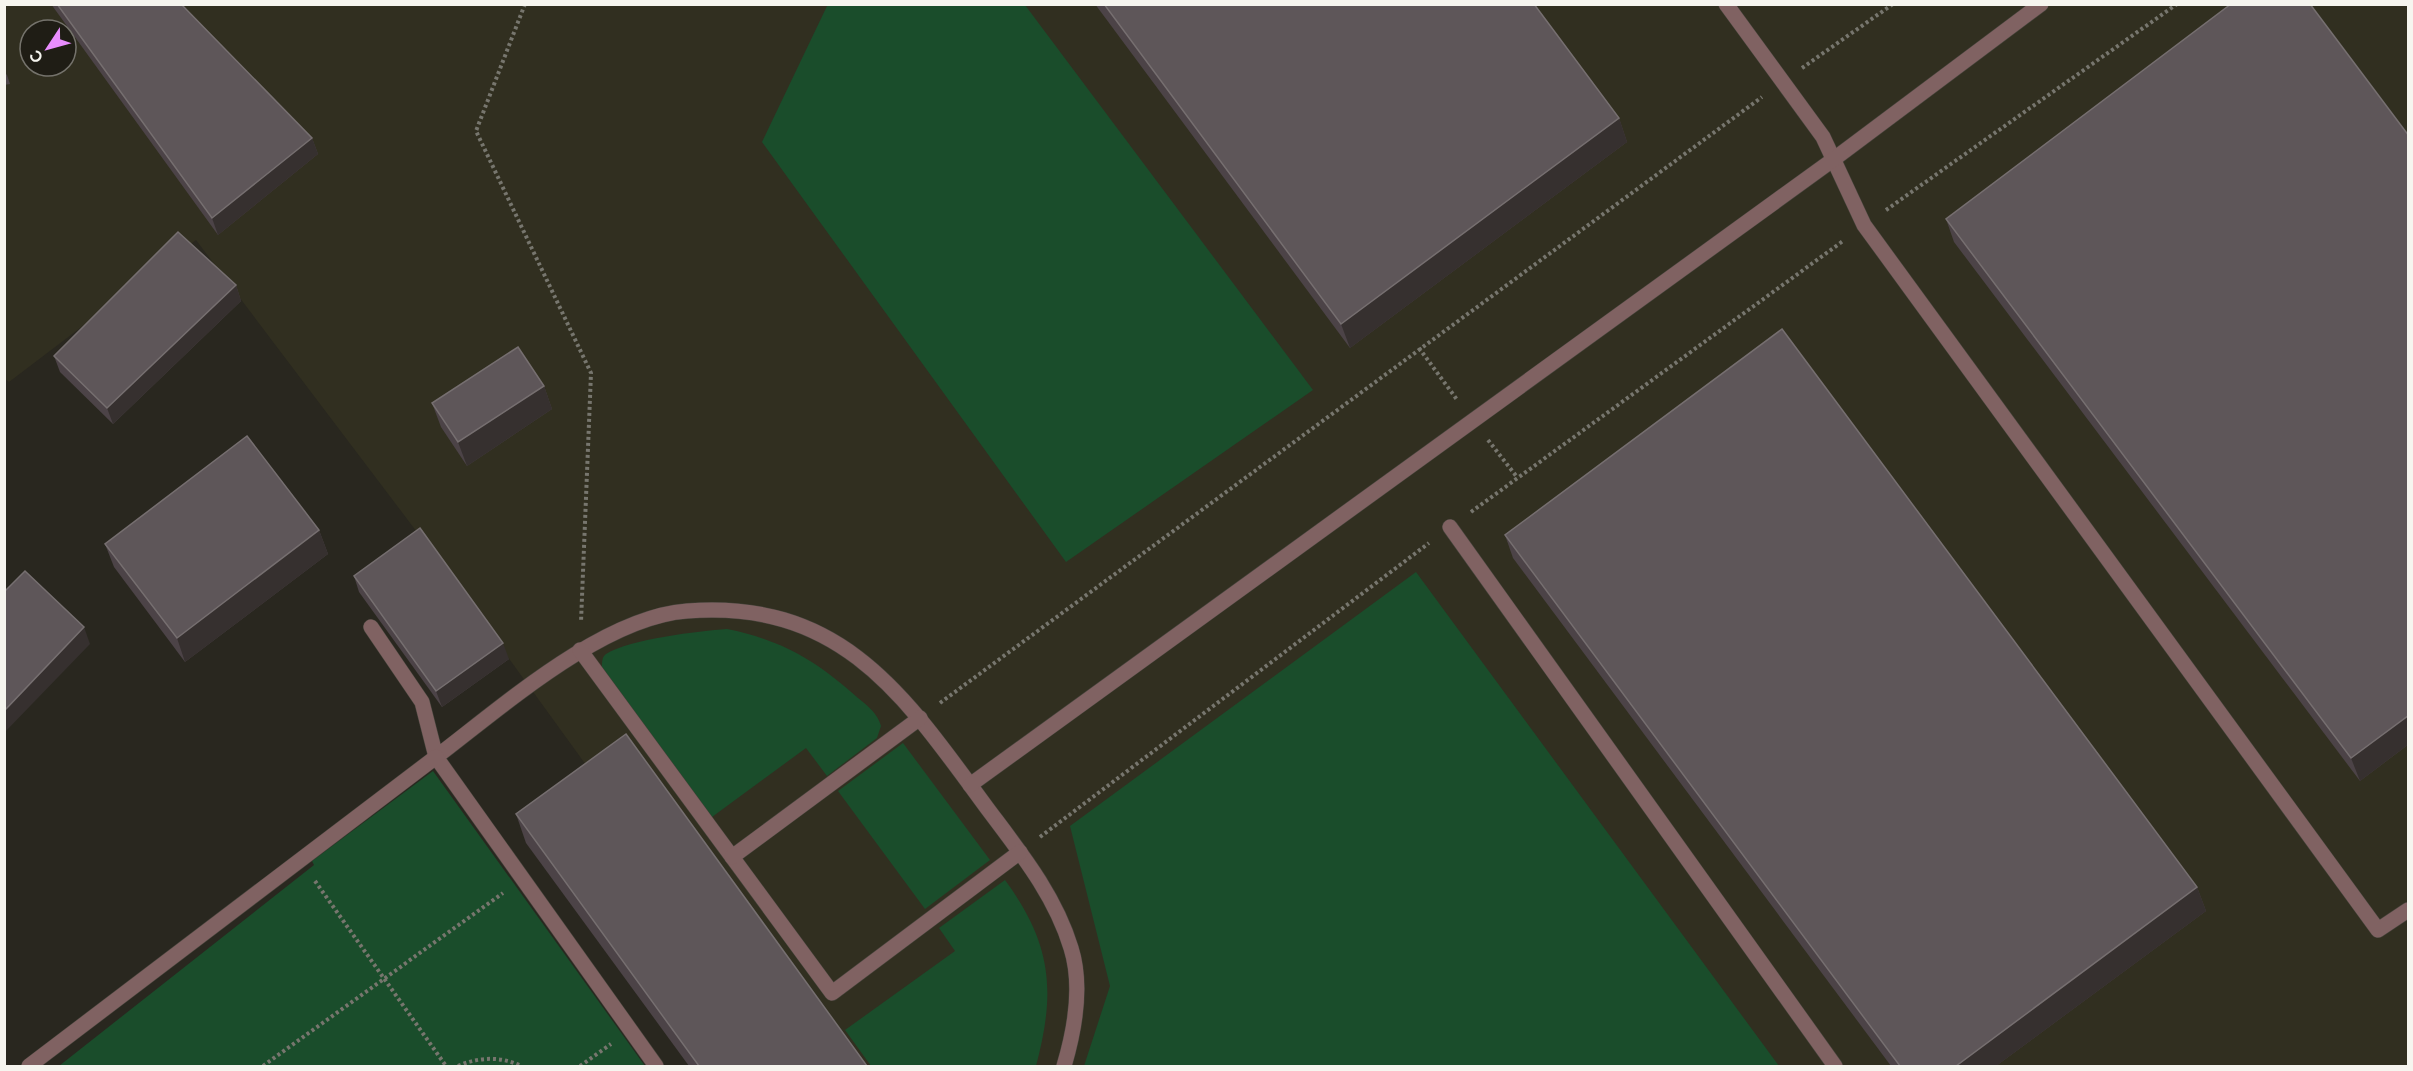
<svg xmlns="http://www.w3.org/2000/svg" width="2413" height="1071" viewBox="0 0 2413 1071" font-family="Raleway,sans-serif">
	<rect width="100%" height="100%" fill="#29271f"/>
	<path fill="#312f20" fill-rule="evenodd" d="M4,5H2408V1066H804L426,544L196,240L9,382L5,379ZM30,30H66V66H30Z"/>
	<g fill="#1a4d2b">
		<path d="M828,4L1025,5L1313,390L1066,562L762,142Z"/>
		<path d="M1416,572L1779,1066H1084L1110,986L1070,826Z"/>
		<path d="M727,629C782,640 817,661 858,698C868,706 878,714 881,726L877,738L827,776L806,748L712,817L602,667C602,662 602,657 606,654C630,639 699,631 727,629Z"/>
		<path d="M903,743L990,860L925,909L838,791Z"/>
		<path d="M433,771L645,1066H59L314,865L312,861Z"/>
		<path d="M1005,880C1052,944 1056,991 1036,1066H871L845,1030L955,951L939,928Z"/>
	</g>
	<g fill="none" stroke-linecap="round" stroke-linejoin="round">
		<defs>
			<g id="lane">
				<path d="M1726,4L1823,137L1864,225L2378,930L2408,910"/>
				<path d="M1450,527L1835,1066"/>
				<path d="M371,627L422,702L436,757C502,707 603,617 687,611C843,599 906,698 987,808C1020,852 1055,895 1071,948C1083,986 1075,1029 1064,1066"/>
				<path d="M580,650L832,993L1020,852"/>
				<path d="M970,785L1834,159L2041,4"/>
				<path d="M732,857L920,718"/>
				<path d="M29,1066L436,757L656,1066"/>
			</g>
		</defs>
		<use href="#lane" stroke="#46443c" stroke-width="16"/>
		<g stroke="#77766e" stroke-width="4" stroke-dasharray="3 3" stroke-linecap="butt">
			<path d="M525,4L476,131L591,373L581,622"/>
			<path d="M1802,68L1893,4"/>
			<path d="M1886,210L2177,4"/>
			<path d="M1419,348L1458,401"/>
			<path d="M1488,440L1517,477"/>
			<path d="M1471,512L1843,241"/>
			<path d="M940,703L1762,97"/>
			<path d="M1040,837L1429,543"/>
			<path d="M315,881L446,1066"/>
			<path d="M263,1066L503,893"/>
			<path d="M458,1066C478,1057 501,1056 521,1066"/>
			<path d="M580,1066L611,1044"/>
		</g>
		<use href="#lane" stroke="#806262" stroke-width="15"/>
	</g>
	<g fill="#4c4347">
		<path d="M51,4H181L312,138L318,154L218,235Z"/>
		<path d="M1095,4H1534L1619,118L1627,142L1350,348Z"/>
		<path d="M4,72L7,75L10,84L4,85Z"/>
		<path d="M2409,136V744L2360,781L1954,242L1946,219Z"/>
		<path d="M236,285L241,301L113,424L60,372L54,356Z"/>
		<path d="M544,386L552,409L467,466L441,427L432,403Z"/>
		<path d="M319,530L328,554L185,662L114,567L105,544Z"/>
		<path d="M1505,535L2197,887L2206,911L1996,1066H1891L1513,558Z"/>
		<path d="M354,576L509,659L442,707L359,592Z"/>
		<path d="M516,814L867,1066H689L526,843Z"/>
	</g>
	<g fill="#36302f">
		<path d="M1619,118L1627,142L1350,348L1341,324Z"/>
		<path d="M312,138L318,154L218,235L212,218Z"/>
		<path d="M236,285L241,301L113,424L107,408Z"/>
		<path d="M544,386L552,409L467,466L458,442Z"/>
		<path d="M319,530L328,554L185,662L177,638Z"/>
		<path d="M84,627L90,644L4,733V711Z"/>
		<path d="M503,643L509,659L442,707L436,691Z"/>
		<path d="M2409,715V744L2360,781L2351,758Z"/>
		<path d="M2197,887L2206,911L1996,1066H1956Z"/>
	</g>
	<g fill="#5e5659" stroke="#766f70" stroke-width="1.5">
		<path d="M57,4H181L312,138L212,218Z"/>
		<path d="M1104,4H1534L1619,118L1341,324Z"/>
		<path d="M2231,4H2310L2409,136V715L2351,758L1946,219Z"/>
		<path d="M178,232L236,285L107,408L54,356Z"/>
		<path d="M1782,329L2197,887L1956,1066H1900L1505,535Z"/>
		<path d="M518,347L544,386L458,442L432,403Z"/>
		<path d="M247,436L319,530L177,638L105,544Z"/>
		<path d="M420,528L503,643L436,691L354,576Z"/>
		<path d="M25,571L84,627L4,711V592Z"/>
		<path d="M626,734L867,1066H699L516,814Z"/>
	</g>
	<rect width="2413" height="1071" fill="none" stroke="#f6f5ef" stroke-width="12"/>
	<g transform="translate(48 48) rotate(234)"><circle r="28" fill="#1f1d15" stroke="#75736c" stroke-width="1.5"/>
	<path d="M0-4.5L10 22L0 15L-10 22Z" fill="#e98dfe"/>
	<text y="-9" font-size="16" font-weight="bold" text-anchor="middle" fill="#f6f5ef">С</text>
	</g>
</svg>
